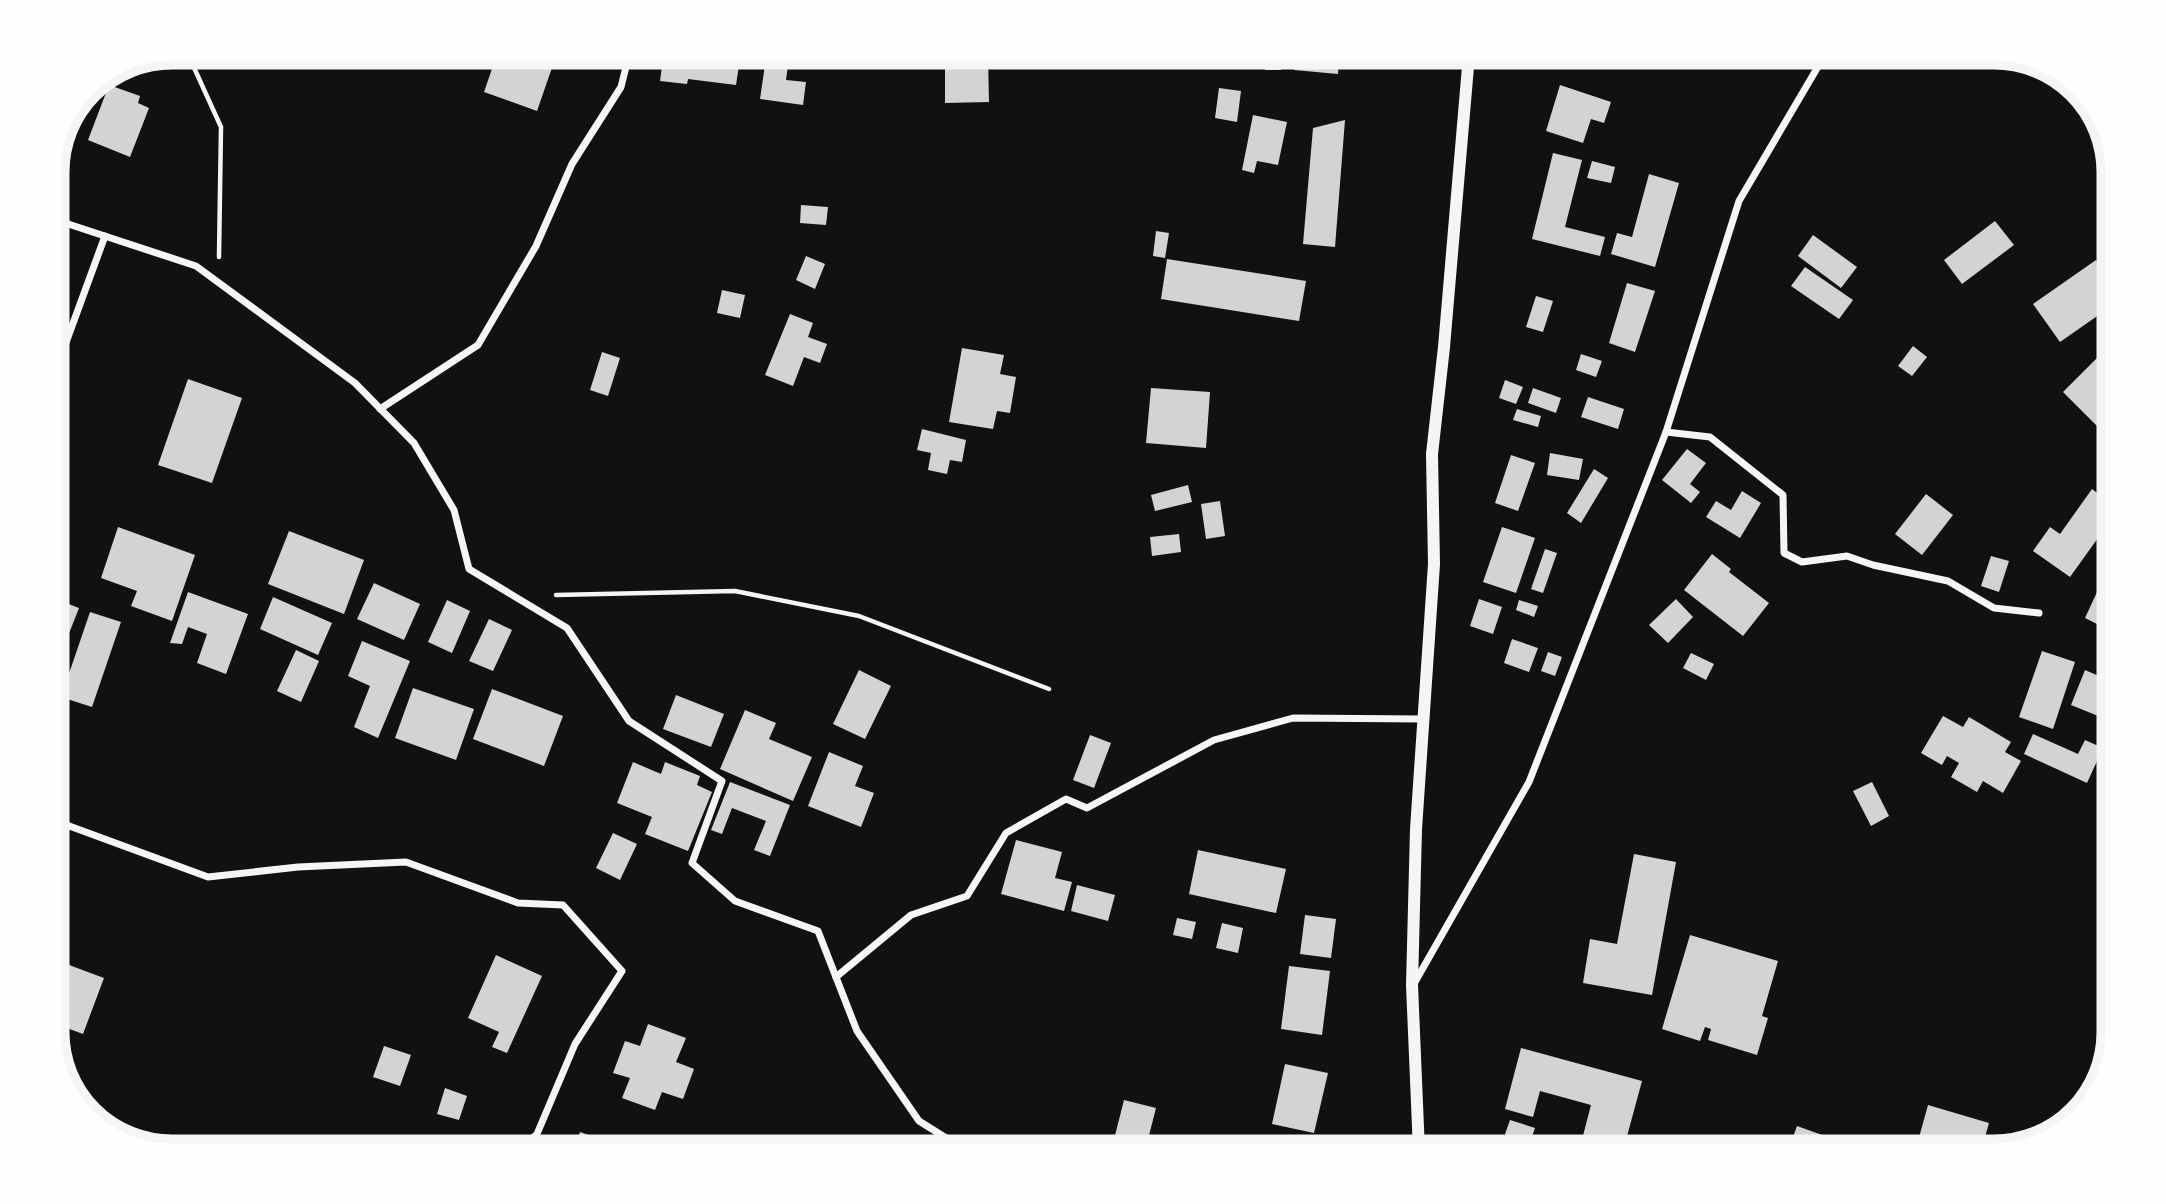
<svg xmlns="http://www.w3.org/2000/svg" width="2166" height="1204" viewBox="0 0 2166 1204" font-family="Manrope,sans-serif">
	<rect width="100%" height="100%" fill="#111"/>
	<g fill="#d3d3d3">
		<path d="M1265,56H1280L1281,70H1265Z"/>
		<path d="M1295,56L1339,57L1338,74L1294,70Z"/>
		<path d="M988,57L989,102L945,103V58Z"/>
		<path d="M766,58H789L786,80L806,82L803,105L760,99Z"/>
		<path d="M555,59L537,111L484,92L495,60Z"/>
		<path d="M663,59H740L736,85L688,79L687,84L660,81Z"/>
		<path d="M109,85L140,96L138,103L149,108L130,157L88,140Z"/>
		<path d="M1560,85L1611,102L1604,123L1591,119L1583,143L1546,131Z"/>
		<path d="M1219,88L1241,91L1237,122L1215,118Z"/>
		<path d="M1253,115L1287,122L1278,165L1257,161L1254,173L1242,170Z"/>
		<path d="M1345,120L1335,247L1303,244L1313,128Z"/>
		<path d="M1553,153L1582,160L1565,227L1605,237L1600,256L1532,239Z"/>
		<path d="M1592,161L1615,167L1611,183L1587,178Z"/>
		<path d="M1649,174L1679,183L1655,267L1611,254L1617,233L1632,237Z"/>
		<path d="M801,205L828,207L826,225L800,223Z"/>
		<path d="M1995,221L2014,245L1962,284L1944,260Z"/>
		<path d="M1156,231L1169,233L1165,258L1153,256Z"/>
		<path d="M1813,235L1857,267L1841,288L1798,256Z"/>
		<path d="M806,256L825,264L815,289L796,280Z"/>
		<path d="M1167,259L1306,281L1299,321L1161,299Z"/>
		<path d="M2096,260L2113,284V305L2060,342L2033,304Z"/>
		<path d="M1805,267L1853,300L1839,319L1791,286Z"/>
		<path d="M1627,283L1655,291L1635,352L1609,343Z"/>
		<path d="M722,290L745,295L740,318L717,313Z"/>
		<path d="M1536,296L1553,301L1543,332L1526,327Z"/>
		<path d="M790,314L813,323L808,337L827,344L820,363L804,357L793,386L765,375Z"/>
		<path d="M1913,346L1927,357L1912,376L1898,366Z"/>
		<path d="M962,348L1004,355L1000,374L1016,377L1010,413L997,411L993,429L949,422Z"/>
		<path d="M602,352L620,358L608,396L590,390Z"/>
		<path d="M1581,354L1602,361L1596,377L1576,370Z"/>
		<path d="M2099,356L2113,371V410L2097,426L2063,392Z"/>
		<path d="M188,379L242,398L212,483L158,465Z"/>
		<path d="M1505,380L1523,387L1516,404L1499,398Z"/>
		<path d="M1151,388L1210,392L1206,448L1146,443Z"/>
		<path d="M1533,388L1561,398L1556,413L1528,403Z"/>
		<path d="M1588,397L1624,409L1618,429L1581,417Z"/>
		<path d="M1517,409L1541,416L1538,427L1513,420Z"/>
		<path d="M922,429L966,440L962,462L950,460L947,474L928,470L931,453L917,450Z"/>
		<path d="M1687,449L1706,463L1690,484L1700,492L1691,503L1662,480Z"/>
		<path d="M1550,453L1583,459L1579,480L1547,475Z"/>
		<path d="M1511,455L1535,463L1518,511L1495,503Z"/>
		<path d="M1594,469L1608,478L1581,523L1567,513Z"/>
		<path d="M1188,485L1192,502L1155,511L1151,495Z"/>
		<path d="M2092,489L2113,505V517L2070,577L2033,551L2050,527L2060,534Z"/>
		<path d="M1742,491L1761,503L1740,538L1706,517L1716,501L1731,510Z"/>
		<path d="M1926,494L1953,515L1922,555L1895,534Z"/>
		<path d="M1220,501L1225,536L1206,539L1201,504Z"/>
		<path d="M118,527L195,555L172,621L131,606L137,591L101,578Z"/>
		<path d="M1502,527L1535,538L1516,593L1483,582Z"/>
		<path d="M289,531L364,560L344,614L268,584Z"/>
		<path d="M1179,534L1181,552L1152,556L1150,537Z"/>
		<path d="M1545,549L1557,553L1543,593L1531,589Z"/>
		<path d="M1712,554L1731,569L1729,572L1769,603L1743,636L1684,590Z"/>
		<path d="M1991,556L2009,561L1999,592L1981,586Z"/>
		<path d="M2104,577L2113,581V632L2085,618Z"/>
		<path d="M374,583L420,604L404,640L357,619Z"/>
		<path d="M188,592L248,614L226,674L197,663L207,634L188,627L182,644L170,643Z"/>
		<path d="M273,597L332,623L318,655L260,629Z"/>
		<path d="M53,598L79,608L68,636L60,632L53,651Z"/>
		<path d="M1479,599L1502,607L1493,634L1470,626Z"/>
		<path d="M1676,599L1693,617L1668,643L1649,625Z"/>
		<path d="M447,600L470,611L452,653L428,642Z"/>
		<path d="M1519,600L1538,606L1534,617L1516,610Z"/>
		<path d="M90,612L121,622L92,707L61,697Z"/>
		<path d="M489,619L512,630L493,671L469,661Z"/>
		<path d="M1512,639L1538,648L1529,672L1504,663Z"/>
		<path d="M362,641L410,661L378,738L354,727L370,686L348,676Z"/>
		<path d="M296,650L319,661L301,702L277,691Z"/>
		<path d="M2042,651L2075,662L2053,729L2019,717Z"/>
		<path d="M1548,652L1562,657L1555,676L1541,671Z"/>
		<path d="M1691,653L1714,664L1706,680L1683,668Z"/>
		<path d="M859,670L891,686L865,739L833,724Z"/>
		<path d="M2085,670L2113,682V722L2071,705Z"/>
		<path d="M413,688L474,709L456,760L395,738Z"/>
		<path d="M492,689L563,716L544,766L473,739Z"/>
		<path d="M676,695L724,714L711,747L663,729Z"/>
		<path d="M745,710L776,723L769,739L812,757L793,801L720,769Z"/>
		<path d="M1943,716L1963,727L1969,717L2011,742L2005,752L2021,761L2003,793L1983,781L1977,792L1951,777L1959,763L1947,756L1942,765L1921,753Z"/>
		<path d="M2033,734L2078,754L2085,740L2103,748L2087,783L2024,754Z"/>
		<path d="M1090,735L1111,743L1094,788L1073,780Z"/>
		<path d="M829,752L863,766L855,786L874,793L861,827L808,806Z"/>
		<path d="M633,762L661,774L665,762L700,776L697,785L712,792L688,851L645,834L652,817L617,803Z"/>
		<path d="M730,782L790,805L770,856L754,850L766,821L732,808L722,834L711,830Z"/>
		<path d="M1872,782L1889,816L1871,826L1853,791Z"/>
		<path d="M613,833L637,844L620,880L596,868Z"/>
		<path d="M1016,840L1062,852L1055,878L1072,882L1064,911L1001,894Z"/>
		<path d="M1198,850L1286,869L1276,913L1189,894Z"/>
		<path d="M1634,854L1676,862L1652,995L1583,983L1590,939L1617,944Z"/>
		<path d="M1077,885L1115,895L1108,921L1071,911Z"/>
		<path d="M1305,915L1336,919L1331,958L1300,954Z"/>
		<path d="M1177,918L1196,922L1192,939L1173,935Z"/>
		<path d="M1222,923L1243,928L1238,953L1216,948Z"/>
		<path d="M1690,935L1778,961L1762,1016L1768,1018L1757,1055L1708,1040L1711,1029L1705,1027L1700,1041L1662,1029Z"/>
		<path d="M496,955L542,976L507,1053L492,1047L499,1032L468,1018Z"/>
		<path d="M53,959L104,978L83,1034L56,1024L68,993L53,988Z"/>
		<path d="M1289,966L1330,971L1322,1035L1281,1029Z"/>
		<path d="M648,1024L686,1038L676,1062L694,1069L683,1099L662,1092L655,1110L622,1098L630,1078L613,1073L625,1041L640,1046Z"/>
		<path d="M384,1046L411,1055L400,1086L373,1077Z"/>
		<path d="M1521,1048L1642,1081L1623,1151H1579L1591,1105L1540,1091L1533,1117L1505,1109Z"/>
		<path d="M1285,1064L1328,1073L1314,1133L1272,1124Z"/>
		<path d="M445,1088L467,1096L459,1120L437,1114Z"/>
		<path d="M1124,1100L1156,1108L1145,1151H1111Z"/>
		<path d="M1928,1105L1989,1123L1981,1151H1952L1918,1141Z"/>
		<path d="M1510,1120L1535,1128L1527,1151H1499Z"/>
		<path d="M1797,1126L1853,1146L1851,1151H1788Z"/>
		<path d="M580,1132L608,1142L605,1151H574Z"/>
	</g>
	<g fill="none" stroke-linecap="round" stroke-linejoin="round">
		<g stroke="#f5f5f5" stroke-width="4.5">
			<path d="M191,61L221,127L219,257"/>
			<path d="M556,595L735,591L859,616L1049,689"/>
		</g>
		<g stroke="#f5f5f5" stroke-width="7">
			<path d="M53,219L196,266L355,383L414,443L454,510L469,569L567,628L629,721L722,781L692,863L735,901L818,931L857,1031L919,1121L967,1151"/>
			<path d="M53,378L105,236"/>
			<path d="M380,409L478,345L536,246L572,164L621,87L628,59"/>
			<path d="M1666,432L1710,437L1783,495L1784,553L1802,562L1847,556L1873,565L1948,581L1994,608L2039,613"/>
			<path d="M53,820L208,877L298,867L406,862L518,903L563,905L622,971L575,1044L537,1134L518,1151"/>
			<path d="M836,977L911,915L967,896L1006,833L1066,799L1087,808L1214,740L1293,718L1423,719"/>
			<path d="M1415,982L1529,782L1666,432L1739,201L1826,53"/>
		</g>
		<path stroke="#f5f5f5" stroke-width="12" d="M1419,1151L1412,985L1416,829L1434,564L1432,454L1444,347L1469,55"/>
	</g>
	<path d="M0 0H2166V1204H0ZM172 65H1994A107 107 0 0 1 2101 172V1032A107 107 0 0 1 1994 1139H172A107 107 0 0 1 65 1032V172A107 107 0 0 1 172 65Z" fill="#fefefe" fill-rule="evenodd"/>
	<path fill="none" stroke="#f5f5f5" stroke-width="9" d="M172 65H1994A107 107 0 0 1 2101 172V1032A107 107 0 0 1 1994 1139H172A107 107 0 0 1 65 1032V172A107 107 0 0 1 172 65Z"/>
</svg>
